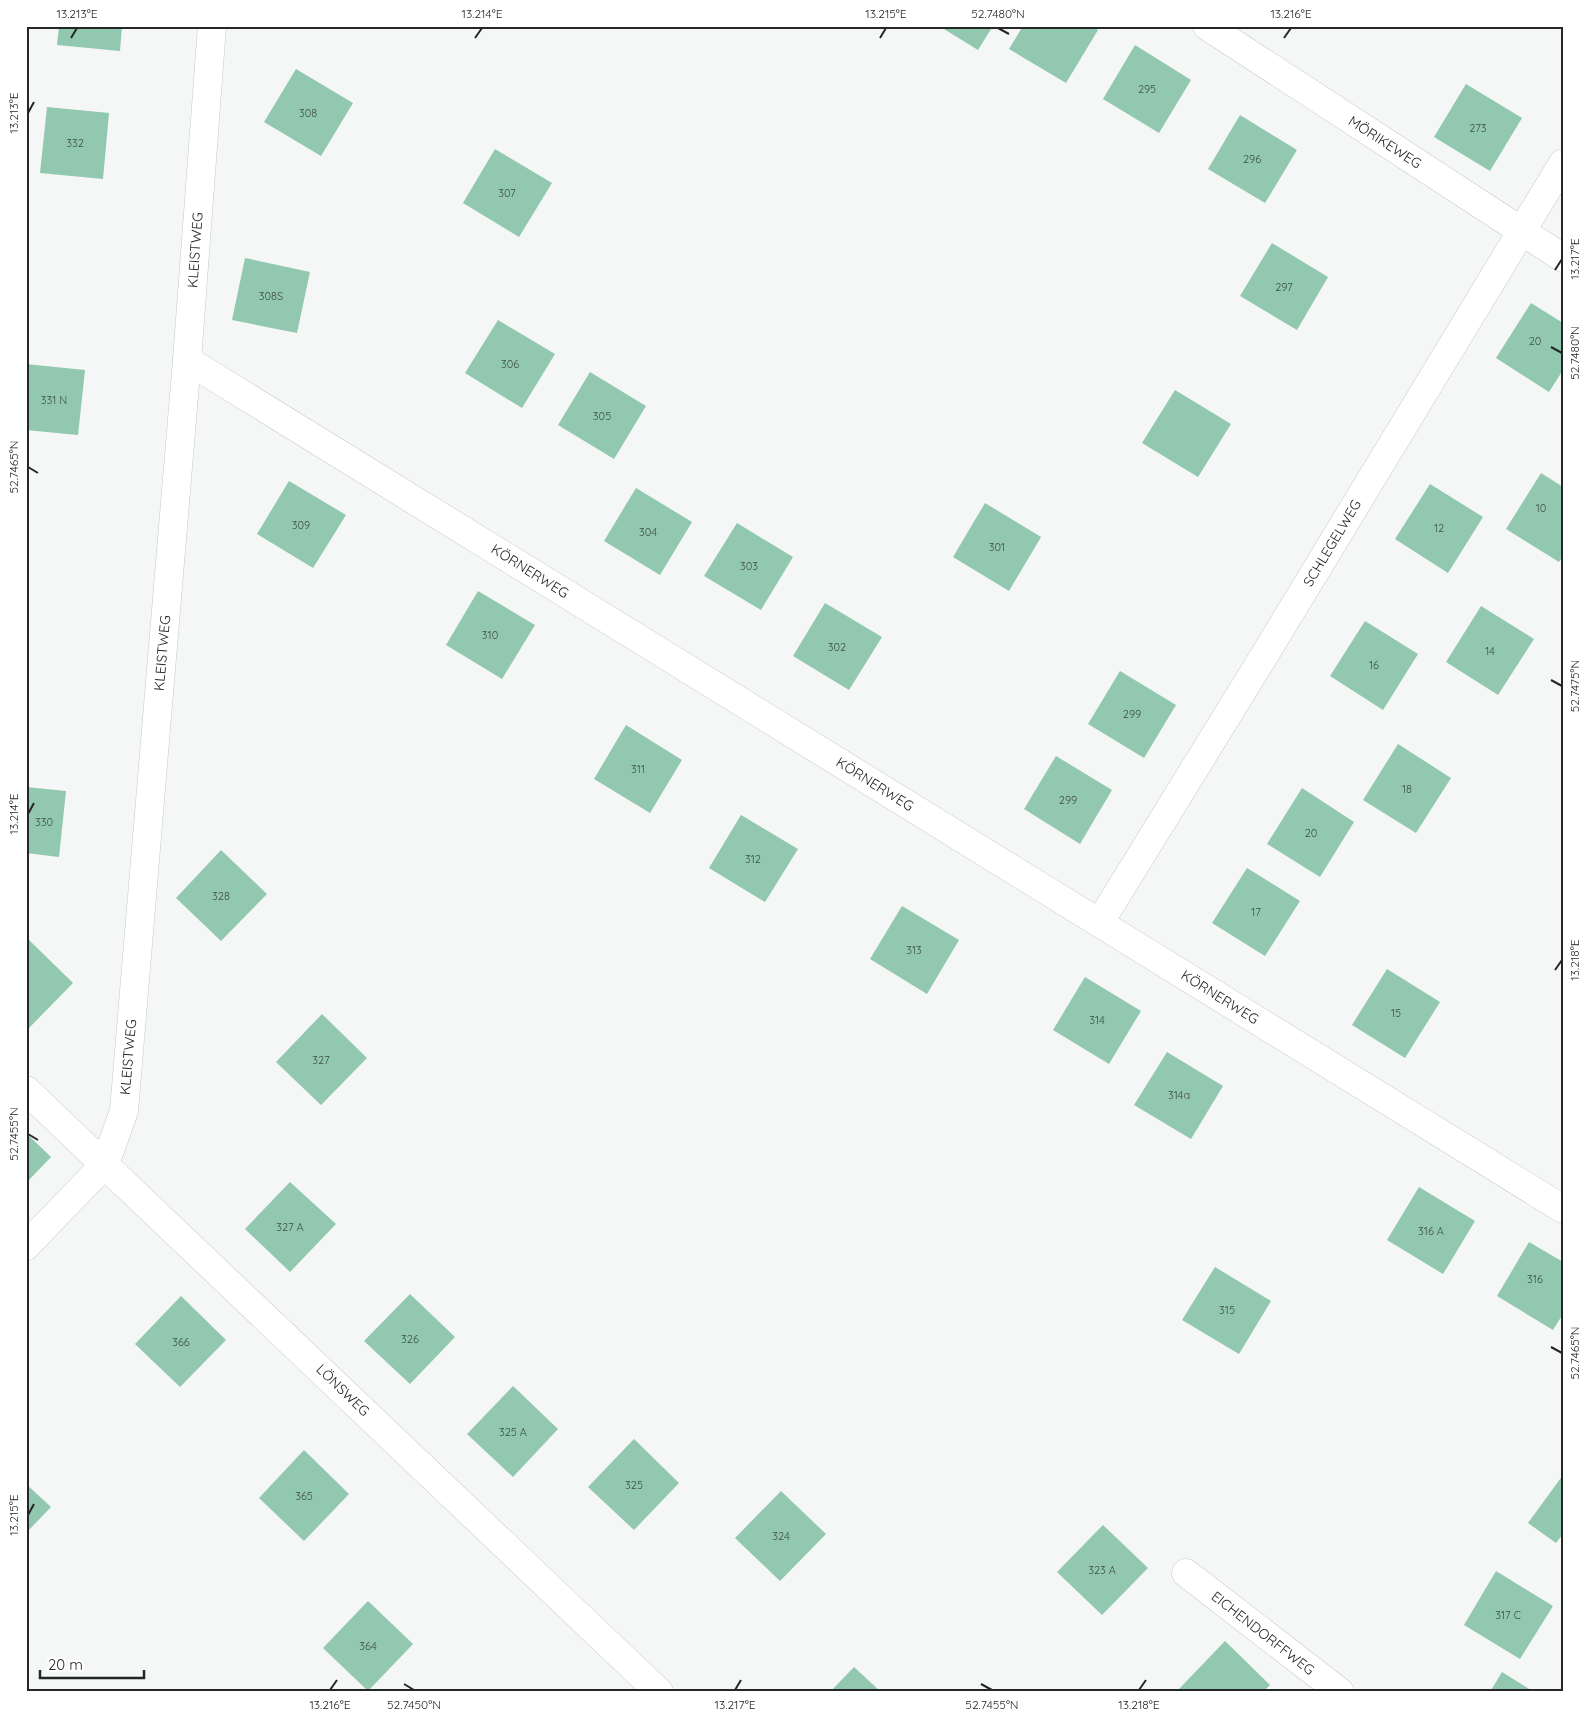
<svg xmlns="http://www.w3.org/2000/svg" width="1589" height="1718" viewBox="0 0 1589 1718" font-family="Quicksand,sans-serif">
	<rect width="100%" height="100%" fill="#f4f7f5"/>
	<g fill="#91c8af">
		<path d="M59,26H122L120,51L57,45Z"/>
		<path d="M939,26H993L978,50Z"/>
		<path d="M1023,26H1092L1098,30L1066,83L1009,49Z"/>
		<path d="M1135,45L1191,80L1159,133L1103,99Z"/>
		<path d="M296,69L353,103L321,156L264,122Z"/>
		<path d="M1466,84L1522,118L1490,171L1434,137Z"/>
		<path d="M47,107L109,113L103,179L40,173Z"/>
		<path d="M1240,115L1297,150L1265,203L1208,169Z"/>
		<path d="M495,149L552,183L519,237L463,203Z"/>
		<path d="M1272,243L1328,277L1297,330L1240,296Z"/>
		<path d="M245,258L310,272L297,333L232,320Z"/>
		<path d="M1531,303L1563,323V370L1549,392L1496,358Z"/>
		<path d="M498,320L555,354L522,408L465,373Z"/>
		<path d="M26,364L85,370L78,435L26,430Z"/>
		<path d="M590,372L646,406L614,459L558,425Z"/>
		<path d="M1175,390L1231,424L1198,477L1142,443Z"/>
		<path d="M1541,473L1563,487V556L1559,562L1506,529Z"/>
		<path d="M289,481L346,515L313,568L257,534Z"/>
		<path d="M1430,484L1483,517L1448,573L1395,539Z"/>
		<path d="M636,488L692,522L660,575L604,541Z"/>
		<path d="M985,503L1041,537L1009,591L953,557Z"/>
		<path d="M737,523L793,557L761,610L704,576Z"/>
		<path d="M478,591L535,625L502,679L446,645Z"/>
		<path d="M825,603L882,637L849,690L793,656Z"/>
		<path d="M1481,606L1534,639L1498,695L1446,662Z"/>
		<path d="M1365,621L1418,654L1383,710L1330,676Z"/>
		<path d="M1120,671L1176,705L1144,758L1088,724Z"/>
		<path d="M626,725L682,760L650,813L594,779Z"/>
		<path d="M1398,744L1451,778L1416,833L1363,800Z"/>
		<path d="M1056,756L1112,790L1080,844L1024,809Z"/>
		<path d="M26,787L66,791L59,857L26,853Z"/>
		<path d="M1302,788L1354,822L1320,877L1267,844Z"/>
		<path d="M741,815L798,849L765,902L709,868Z"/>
		<path d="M221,850L267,894L221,941L176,898Z"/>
		<path d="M1247,868L1300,901L1265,956L1212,923Z"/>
		<path d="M902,906L959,940L927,994L870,959Z"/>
		<path d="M28,939L73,983L26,1031V941Z"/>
		<path d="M1387,969L1440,1002L1405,1058L1352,1025Z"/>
		<path d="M1085,977L1141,1011L1109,1064L1053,1030Z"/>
		<path d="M322,1014L367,1058L321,1105L276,1062Z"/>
		<path d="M1167,1052L1223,1086L1191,1139L1134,1105Z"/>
		<path d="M26,1133L51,1157L26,1183Z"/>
		<path d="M290,1182L336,1224L290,1272L245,1229Z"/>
		<path d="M1419,1187L1475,1221L1443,1274L1387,1240Z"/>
		<path d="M1529,1242L1563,1262V1314L1553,1330L1497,1296Z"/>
		<path d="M1215,1267L1271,1301L1239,1354L1182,1320Z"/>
		<path d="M410,1294L455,1337L410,1384L364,1341Z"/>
		<path d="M181,1296L226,1340L180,1387L135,1344Z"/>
		<path d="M513,1386L558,1429L513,1477L467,1434Z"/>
		<path d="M634,1439L679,1483L634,1530L588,1487Z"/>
		<path d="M304,1450L349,1494L304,1541L259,1498Z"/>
		<path d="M1563,1475V1534L1556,1543L1528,1523Z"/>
		<path d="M26,1484L51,1507L26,1533Z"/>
		<path d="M781,1491L826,1534L780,1581L735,1538Z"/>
		<path d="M1103,1525L1148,1568L1102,1615L1057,1572Z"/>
		<path d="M1496,1571L1553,1606L1520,1659L1464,1625Z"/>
		<path d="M368,1601L413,1644L368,1691L323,1648Z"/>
		<path d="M1225,1641L1270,1685L1263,1692H1182L1179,1689Z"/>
		<path d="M854,1667L881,1692H830Z"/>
		<path d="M1502,1672L1534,1692H1490Z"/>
	</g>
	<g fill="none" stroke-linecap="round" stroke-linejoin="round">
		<defs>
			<g id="minor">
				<path d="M1207,26L1563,258"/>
				<path d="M187,360L1563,1209"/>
				<path d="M1100,922L1267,651L1563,163"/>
				<path d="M26,1090L659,1692"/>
				<path d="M26,1246L105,1164L124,1111L187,360L212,26"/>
				<path d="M1186,1573L1340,1692"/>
			</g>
		</defs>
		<use href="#minor" stroke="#c6cac8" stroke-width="29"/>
		<use href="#minor" stroke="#fff" stroke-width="28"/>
	</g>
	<path fill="none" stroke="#252726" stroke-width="2" d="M998,28L1009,34M71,38L77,28M475,38L482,28M880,38L886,28M1284,38L1291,28M28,113L34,102M1555,270L1562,259M1551,347L1562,353M28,467L38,473M1551,680L1562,686M28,814L34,803M1555,970L1562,960M28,1134L38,1140M1551,1347L1562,1353M28,1515L34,1504M404,1684L414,1690M981,1684L992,1690M330,1690L337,1680M735,1690L741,1680M1139,1690L1146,1680"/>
	<g text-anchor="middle" stroke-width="4" stroke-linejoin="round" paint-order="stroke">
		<g font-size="11" fill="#404f48">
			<text x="1147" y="93">295</text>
			<text x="308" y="117">308</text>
			<text x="1478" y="132">273</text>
			<text x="75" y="147">332</text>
			<text x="1252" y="163">296</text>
			<text x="507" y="197">307</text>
			<text x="1284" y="291">297</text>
			<text x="271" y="300">308S</text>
			<text x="1535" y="345">20</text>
			<text x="510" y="368">306</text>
			<text x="54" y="404">331 N</text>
			<text x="602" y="420">305</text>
			<text x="1541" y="512">10</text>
			<text x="301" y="529">309</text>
			<text x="1439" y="532">12</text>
			<text x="648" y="536">304</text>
			<text x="997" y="551">301</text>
			<text x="749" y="570">303</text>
			<text x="490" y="639">310</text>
			<text x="837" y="651">302</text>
			<text x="1490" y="655">14</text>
			<text x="1374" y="669">16</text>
			<text x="1132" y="718">299</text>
			<text x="638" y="773">311</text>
			<text x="1407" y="793">18</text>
			<text x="1068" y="804">299</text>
			<text x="44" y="826">330</text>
			<text x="1311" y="837">20</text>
			<text x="753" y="863">312</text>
			<text x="221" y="900">328</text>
			<text x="1256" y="916">17</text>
			<text x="914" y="954">313</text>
			<text x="1396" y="1017">15</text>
			<text x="1097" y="1024">314</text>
			<text x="321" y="1064">327</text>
			<text x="1179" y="1099">314a</text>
			<text x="290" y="1231">327 A</text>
			<text x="1431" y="1235">316 A</text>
			<text x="1535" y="1283">316</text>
			<text x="1227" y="1314">315</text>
			<text x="410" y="1343">326</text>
			<text x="181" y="1346">366</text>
			<text x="513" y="1436">325 A</text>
			<text x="634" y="1489">325</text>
			<text x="304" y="1500">365</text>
			<text x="781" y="1540">324</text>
			<text x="1102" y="1574">323 A</text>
			<text x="1508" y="1619">317 C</text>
			<text x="368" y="1650">364</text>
		</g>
		<g font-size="14" fill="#252726" stroke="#fff">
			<text transform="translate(1385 142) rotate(33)" y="5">MÖRIKEWEG</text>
			<text transform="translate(195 250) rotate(-86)" y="5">KLEISTWEG</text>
			<text transform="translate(1332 543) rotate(-59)" y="5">SCHLEGELWEG</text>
			<text transform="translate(530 571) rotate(32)" y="5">KÖRNERWEG</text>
			<text transform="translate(162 653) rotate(-85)" y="5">KLEISTWEG</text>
			<text transform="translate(875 784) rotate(32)" y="5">KÖRNERWEG</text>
			<text transform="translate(1220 997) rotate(32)" y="5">KÖRNERWEG</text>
			<text transform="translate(128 1057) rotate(-85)" y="5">KLEISTWEG</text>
			<text transform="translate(343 1390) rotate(44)" y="5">LÖNSWEG</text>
			<text transform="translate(1263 1633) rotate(38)" y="5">EICHENDORFFWEG</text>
		</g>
	</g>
	<rect width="1589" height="1718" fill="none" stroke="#ffffff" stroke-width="55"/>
	<path d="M40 1670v8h104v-8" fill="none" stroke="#252726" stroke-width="2.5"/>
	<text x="48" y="1670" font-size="15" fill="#252726" stroke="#ffffff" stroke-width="4" paint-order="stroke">20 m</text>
	<rect x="28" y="28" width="1534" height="1662" fill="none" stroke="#252726" stroke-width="2"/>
	<g font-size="12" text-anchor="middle" fill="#252726">
		<text x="77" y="18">13.213°E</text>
		<text x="482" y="18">13.214°E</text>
		<text x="886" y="18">13.215°E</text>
		<text x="998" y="18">52.7480°N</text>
		<text x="1291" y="18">13.216°E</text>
		<text transform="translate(14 113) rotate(-90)" y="4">13.213°E</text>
		<text transform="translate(1575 259) rotate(-90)" y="4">13.217°E</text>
		<text transform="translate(1575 353) rotate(-90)" y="4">52.7480°N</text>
		<text transform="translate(14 467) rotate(-90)" y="4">52.7465°N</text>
		<text transform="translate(1575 686) rotate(-90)" y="4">52.7475°N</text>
		<text transform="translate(14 814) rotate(-90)" y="4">13.214°E</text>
		<text transform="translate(1575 960) rotate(-90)" y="4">13.218°E</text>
		<text transform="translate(14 1134) rotate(-90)" y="4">52.7455°N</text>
		<text transform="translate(1575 1353) rotate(-90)" y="4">52.7465°N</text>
		<text transform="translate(14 1515) rotate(-90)" y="4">13.215°E</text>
		<text x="330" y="1709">13.216°E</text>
		<text x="414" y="1709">52.7450°N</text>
		<text x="735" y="1709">13.217°E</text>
		<text x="992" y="1709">52.7455°N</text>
		<text x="1139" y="1709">13.218°E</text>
	</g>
</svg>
